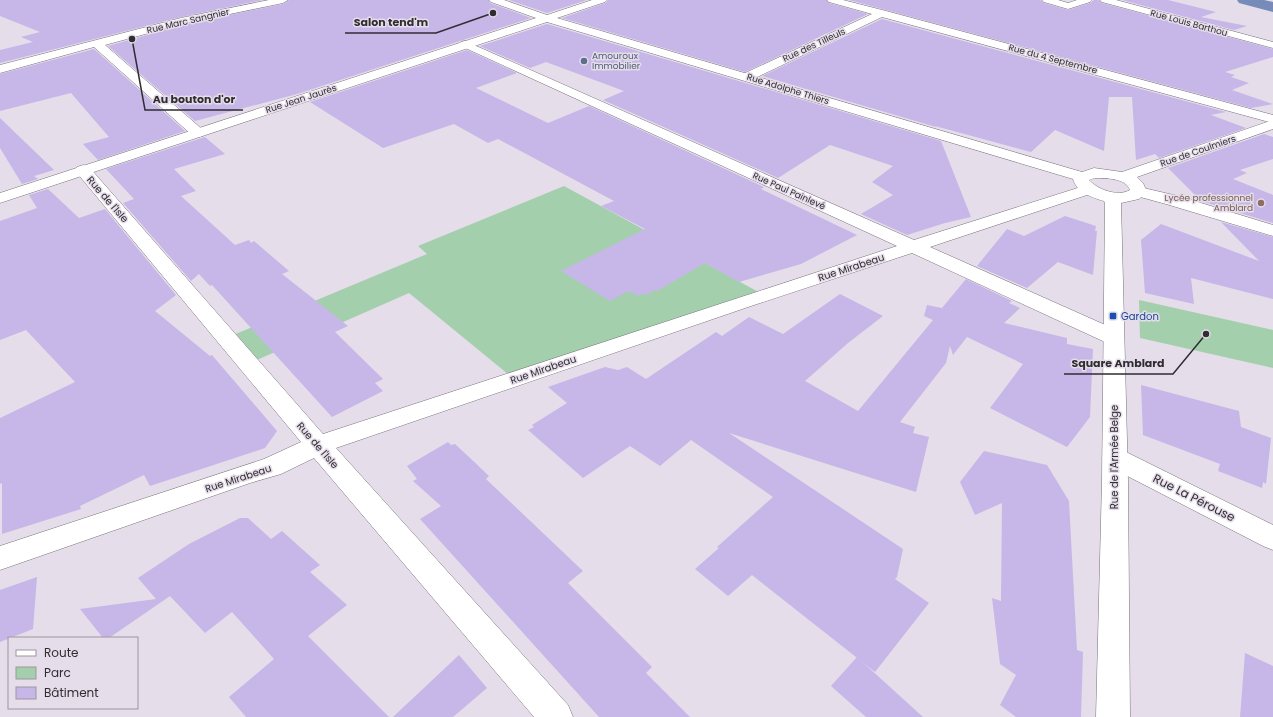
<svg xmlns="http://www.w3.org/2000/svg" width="1273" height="717" viewBox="0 0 1273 717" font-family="Poppins,sans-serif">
	<rect width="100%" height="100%" fill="#e5dde9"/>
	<g fill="#a4cfad">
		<path d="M564,186L764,295L514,379L409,293L248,364L226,338L427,254L418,246Z"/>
		<path d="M1139,300L1273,330V368L1140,338Z"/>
	</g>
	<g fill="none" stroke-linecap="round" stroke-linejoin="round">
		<path fill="#768bb7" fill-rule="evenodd" d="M1237,0H1264L1273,2V12L1239,3Z"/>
	</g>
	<g fill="#c6b7e8">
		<path d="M0,0H262L181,17L0,63V50L33,42L21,37L40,32L0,16Z"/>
		<path d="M289,0H488L490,3L531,18L297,94L195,121L108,46L182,25L283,4Z"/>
		<path d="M509,0H587L547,13Z"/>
		<path d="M608,0H826L829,3L868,14L745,72L562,18L605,3Z"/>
		<path d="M849,0H1040L1044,3L1068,10L1090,3L1094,0H1098L1102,3L1273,49V57L1225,72L1235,75L1231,77L1249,83L1232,90L1273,104L1251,108Z"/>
		<path d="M1122,0H1168L1216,12L1201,17L1247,26L1234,30Z"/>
		<path d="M882,19L1226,112L1211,115L1246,128L1159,158L1155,154L1136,160L1132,97H1109L1104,151L1055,130L1031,152L935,126L936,127L762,76Z"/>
		<path d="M547,24L941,141L971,217L945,223L907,235L861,214L893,195L872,182L893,166L830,145L778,178L603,100L624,91L546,62L530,68L480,46Z"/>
		<path d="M94,49L185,131L98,160L83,144L109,137L71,93L0,111V74Z"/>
		<path d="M467,50L517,73L476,88L548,123L589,106L764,187L761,189L857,235L801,264L739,282L705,263L657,291L655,290L646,295L643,293L638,296L629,291L610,301L561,271L645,229L601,206L614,201L498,139L488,143L454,124L383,148L310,102Z"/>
		<path d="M0,118L54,170L34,176L38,179L22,184L0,148Z"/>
		<path d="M1264,134L1273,137V159L1240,170L1247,173L1233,179L1273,195V223L1201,201L1168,168Z"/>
		<path d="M205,137L225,154L174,169L196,191L181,196L235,245L249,240L251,243L254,241L289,271L282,274L348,326L335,332L383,379L375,383L383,391L332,417L212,285L210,286L199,274L191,281L123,203L134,199L106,169Z"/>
		<path d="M48,189L79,218L105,209L176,295L155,311L210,356L212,355L277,431L265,448L150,486L144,475L80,506L81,509L2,534V483L0,484V418L75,382L26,330L0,340V221L37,208L29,195Z"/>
		<path d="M1065,216L1096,226L1095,231H1097L1093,275L1058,262L1027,288L977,266L1007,229L1024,236Z"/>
		<path d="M1221,222L1273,237V299L1191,278L1194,304L1145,293L1141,240L1161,224L1259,261Z"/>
		<path d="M966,279L1012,301L1009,303L1020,308L1004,323L1067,338V344L1093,349L1090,417L1067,447L990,408L1023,364L967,337L953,355L950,346L946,363L900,422L915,427L913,433L929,437L916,492L729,433L903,549L897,577L895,579L929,603L875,672L752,575L728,596L695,569L719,548L717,547L773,497L691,440L660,466L630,446L583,478L528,430L534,427L532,425L567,403L548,387L605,367L618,370L627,367L646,379L716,332L722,336L749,317L783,334L840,294L883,316L848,343L805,381L858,411L933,320L924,316L927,305L942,308Z"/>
		<path d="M1141,385L1239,411L1241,427L1271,438L1266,484L1263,482L1262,488L1218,471L1220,464L1143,435Z"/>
		<path d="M448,442L451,445L455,444L469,457L489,476L486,479L583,571L568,583L652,667L646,673L690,717H599L420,519L441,506L413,481L417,479L407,466Z"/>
		<path d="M984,451L1047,465L1069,501L1077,650L1083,652L1081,717H1016L1000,705L1016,675L1000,664L992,598L1001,601L1002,503L975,515L960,482Z"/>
		<path d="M240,518H248L271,539L282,531L320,565L310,572L347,605L308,636L389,717H246L229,697L274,659L232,612L205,633L170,596L109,638H103L80,609L156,599L138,578L189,544Z"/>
		<path d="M37,577L33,629L0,642V590Z"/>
		<path d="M1245,653L1273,666V717H1240Z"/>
		<path d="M459,655L487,688L453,717H393Z"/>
		<path d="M857,657L923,717H866L831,686Z"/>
	</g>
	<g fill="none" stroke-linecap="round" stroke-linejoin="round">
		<defs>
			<g id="street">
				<path d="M269,0H288L283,3L182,24L105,45L203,130L205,133L203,136L198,137L193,136L94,47L0,73V65L181,18Z"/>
				<path d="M827,0H843L886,11L1273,115V123L882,17L751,80H743L741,77L743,74L872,14L829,2Z"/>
				<path d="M1042,0H1058L1068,3L1077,0H1092L1090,2L1068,9L1044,2Z"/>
				<path d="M1100,0H1116L1273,42V48L1102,2Z"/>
				<path d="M465,41L914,240L1084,186L1090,184L1096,186L1098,189L1096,192L930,247L1121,332L1124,337L1121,342L1113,344L1105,342L912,253L751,306L336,448L568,705L573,717H534L314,458L281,474L250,483L0,570V546L264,459L301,442L77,173L75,170L77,167L83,165L89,167L323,434L897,246L461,46L459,44L461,42Z"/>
				<path d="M1139,187L1178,196L1273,225V236L1166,204L1133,195L1131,192L1133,189Z"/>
				<path d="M1115,449L1124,451L1273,525V550L1263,546L1106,465L1102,458L1106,451Z"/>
			</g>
			<path id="secondary" d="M489,0H504L547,15L592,0H607L605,2L557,18L1082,172L1094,168L1122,172L1273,120V129L1137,177L1143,183L1147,192L1139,199L1121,203L1128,481L1130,717H1096L1102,481L1105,203L1104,201C1093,198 1076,192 1073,179L547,22L0,203V193L536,18L491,2ZM1095,178C1106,178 1126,178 1130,190C1118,197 1098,190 1089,180Z"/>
		</defs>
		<use href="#street" stroke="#79727c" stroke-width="1"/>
		<use href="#secondary" stroke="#79727c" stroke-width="1"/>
		<use href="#street" fill="#fff" fill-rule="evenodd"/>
		<use href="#secondary" fill="#fff" fill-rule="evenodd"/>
	</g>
	<circle fill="#5c6f8a" stroke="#e5dde9" stroke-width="1.5" cx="584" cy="61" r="4"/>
	<circle fill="#8d6e63" stroke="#e5dde9" stroke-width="1.5" cx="1261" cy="203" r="4"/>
	<rect fill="#1a4fb4" stroke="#e5dde9" stroke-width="1.5" x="1109" y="312" width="8" height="8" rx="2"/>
	<g text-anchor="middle" stroke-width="3" stroke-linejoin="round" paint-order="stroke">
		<g font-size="9" fill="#302d32" stroke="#e5dde9">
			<text transform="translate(188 21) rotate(-13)" y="3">Rue Marc Sangnier</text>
			<text transform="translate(1189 23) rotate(15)" y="3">Rue Louis Barthou</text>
			<text transform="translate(814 45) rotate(-25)" y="3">Rue des Tilleuls</text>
			<text transform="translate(1053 59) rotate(15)" y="3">Rue du 4 Septembre</text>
			<text transform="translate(788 89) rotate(17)" y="3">Rue Adolphe Thiers</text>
			<text transform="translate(301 99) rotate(-18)" y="3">Rue Jean Jaurès</text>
			<text transform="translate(1198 151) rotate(-19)" y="3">Rue de Coulmiers</text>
			<text transform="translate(789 191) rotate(24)" y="3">Rue Paul Painlevé</text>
		</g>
		<g font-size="9" fill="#4e5e75" stroke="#e5dde9" text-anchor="start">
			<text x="592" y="59">Amouroux<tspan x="592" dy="10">Immobilier</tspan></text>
		</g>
		<g font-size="9" fill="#785e54" stroke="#e5dde9" text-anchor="end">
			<text x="1253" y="201">Lycée professionnel<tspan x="1253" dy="10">Amblard</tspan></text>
		</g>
		<g font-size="10" fill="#302d32" stroke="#e5dde9">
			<text transform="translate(108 199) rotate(49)" y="4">Rue de l'Isle</text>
			<text transform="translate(851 267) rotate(-18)" y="4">Rue Mirabeau</text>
			<text transform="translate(543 369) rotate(-19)" y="4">Rue Mirabeau</text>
			<text transform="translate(318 445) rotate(49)" y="4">Rue de l'Isle</text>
			<text transform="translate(1114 457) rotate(-90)" y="4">Rue de l'Armée Belge</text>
			<text transform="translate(238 478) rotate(-18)" y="4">Rue Mirabeau</text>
		</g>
		<g font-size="10" fill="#164399" stroke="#e5dde9" text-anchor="start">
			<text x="1121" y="320">Gardon</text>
		</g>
		<g font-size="12" fill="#302d32" stroke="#e5dde9">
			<text transform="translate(1194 498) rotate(27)" y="4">Rue La Pérouse</text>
		</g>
	</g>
	<path fill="none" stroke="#302d32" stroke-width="1.5" d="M493 13L436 33H345M132 39L145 110H243M1206 334L1173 374H1064"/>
	<g fill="#302d32" stroke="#e5dde9" stroke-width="1.5">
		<circle cx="493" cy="13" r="4"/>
		<circle cx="132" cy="39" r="4"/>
		<circle cx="1206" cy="334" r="4"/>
	</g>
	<g font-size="11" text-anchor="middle" font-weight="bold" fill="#302d32" stroke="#e5dde9" stroke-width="3" stroke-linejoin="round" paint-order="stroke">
		<text x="391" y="26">Salon tend'm</text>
		<text x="194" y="103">Au bouton d'or</text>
		<text x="1118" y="367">Square Amblard</text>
	</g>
	<rect x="8" y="637" width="130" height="72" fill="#e5dde9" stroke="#9d97a0"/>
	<rect x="16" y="650" width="20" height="6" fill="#ffffff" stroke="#9d97a0"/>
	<text x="44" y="657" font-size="12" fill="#302d32">Route</text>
	<rect x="16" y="667" width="20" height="12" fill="#a4cfad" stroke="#9d97a0"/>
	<text x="44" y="677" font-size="12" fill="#302d32">Parc</text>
	<rect x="16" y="687" width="20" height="12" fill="#c6b7e8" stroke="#9d97a0"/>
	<text x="44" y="697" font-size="12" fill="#302d32">Bâtiment</text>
</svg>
